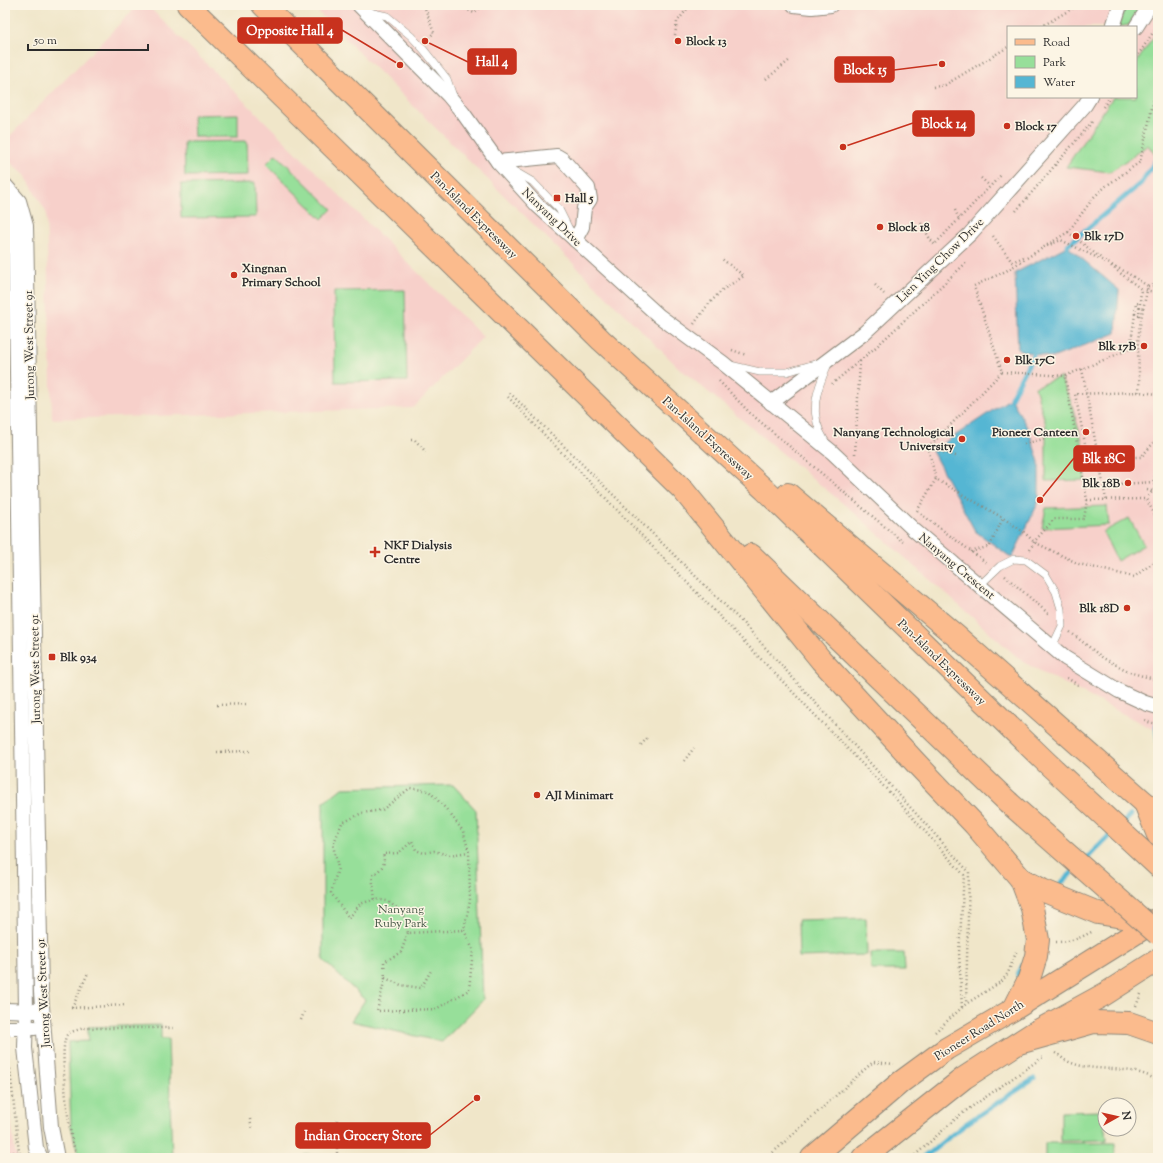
<svg xmlns="http://www.w3.org/2000/svg" width="1163" height="1163" viewBox="0 0 1163 1163" font-family="'Sorts Mill Goudy',serif">
	<rect width="100%" height="100%" fill="#fcf5e5"/>
	<filter id="ink" filterUnits="userSpaceOnUse"><feTurbulence type="fractalNoise" baseFrequency=".025" numOctaves="2"/><feDisplacementMap in="SourceGraphic" scale="8" xChannelSelector="R" yChannelSelector="G"/><feConvolveMatrix kernelMatrix="1 2 1 2 8 2 1 2 1" color-interpolation-filters="sRGB"/></filter>
	<filter id="wash" filterUnits="userSpaceOnUse"><feTurbulence type="fractalNoise" baseFrequency=".012" numOctaves="4" result="noise"/><feDisplacementMap in="SourceGraphic" scale="16" xChannelSelector="R" yChannelSelector="G"/><feGaussianBlur stdDeviation="0.9" result="paint"/><feColorMatrix in="noise" values="0 0 0 0 0 0 0 0 0 0 0 0 0 0 0 0 0 1.4 0 .05"/><feComposite in="paint" operator="in"/></filter>
	<g filter="url(#wash)">
		<rect width="100%" height="100%" fill="#f0e6c9"/>
		<g fill="#f7d0ca" fill-rule="evenodd">
			<path d="M138,5H147L483,337L413,408L52,419L46,212L25,175L5,158V141Z"/>
			<path d="M311,5H1158V732L1023,662L852,511L678,367ZM1008,27H1136V97H1008Z"/>
			<path d="M5,1070L15,1152L18,1158H5Z"/>
		</g>
		<g fill="#97df9a" stroke="#618562">
			<path d="M1126,5H1141L1129,25L1118,27Z"/>
			<path d="M1158,30V159L1148,145L1110,172L1066,167L1113,97H1136V63Z"/>
			<path d="M238,114V137H194L193,115Z"/>
			<path d="M247,141L248,175L185,176L184,142Z"/>
			<path d="M276,154L332,209L322,219L266,164Z"/>
			<path d="M255,183L256,217L181,218V184Z"/>
			<path d="M405,290L407,381L335,382L334,291Z"/>
			<path d="M1060,377L1071,402L1082,442L1085,480L1046,481V425L1035,387Z"/>
			<path d="M1107,506L1109,525L1042,528L1046,508Z"/>
			<path d="M1129,518L1144,545L1117,561L1103,532Z"/>
			<path d="M453,785L476,810L483,1000L442,1042L351,1021L365,1000L323,960V803L342,788Z"/>
			<path d="M866,918L867,955L799,957L798,920Z"/>
			<path d="M870,953H904L905,970H871Z"/>
			<path d="M161,1025V1039H168L172,1158H79L71,1126L68,1042L88,1041V1027Z"/>
			<path d="M1105,1111V1129H1106L1107,1140L1061,1141V1112Z"/>
			<rect x="1045" y="1143" width="70" height="15"/>
			<path d="M304,1155L373,1156V1158H304Z"/>
		</g>
		<g fill="#55b6d3" stroke="#40707f">
			<path d="M1067,246L1119,290L1116,333L1052,358L1018,350L1015,273Z"/>
			<path d="M1011,398L1028,429L1039,462V501L1012,558L975,531L932,451Z"/>
		</g>
		<g fill="none" stroke-linecap="round" stroke-linejoin="round">
			<g stroke="#55b6d3" stroke-width="5">
				<path d="M1067,246L1141,183L1158,157"/>
				<path d="M1011,398L1034,353"/>
				<path d="M1156,725L1158,742"/>
				<path d="M1122,824L1131,815"/>
				<path d="M1083,862L1114,831"/>
				<path d="M1060,884L1076,869"/>
				<path d="M1018,975L1023,965"/>
				<path d="M923,1158L967,1123L1034,1079"/>
			</g>
		</g>
	</g>
	<g filter="url(#ink)">
		<g fill="none" stroke-linecap="round" stroke-linejoin="round">
			<defs>
				<g id="service">
					<path d="M369,12L387,16L411,36L424,50L447,79L453,96"/>
					<path d="M509,168L533,182L559,209L569,229"/>
					<path d="M730,365L760,372H787L818,363"/>
					<path d="M825,441C808,414 816,391 828,364"/>
					<path d="M980,585L1000,566L1014,559L1026,560L1046,575L1056,592L1061,609L1062,626L1052,647"/>
				</g>
				<g id="minor">
					<path d="M359,5L448,95L463,113L498,162L537,205L659,316L723,363L832,452L914,530L1065,658L1119,691L1145,703L1158,707"/>
					<path d="M794,5L812,7L831,5"/>
					<path d="M1113,27L1120,5"/>
					<path d="M1136,27L1150,5"/>
					<path d="M498,162L557,156L562,159L588,188L590,199L584,208L582,227L575,240"/>
					<path d="M5,185L19,201L26,226L41,992L51,1127L57,1158"/>
					<path d="M5,203L9,208L15,230L26,1011L25,1048L36,1148L41,1158"/>
					<path d="M771,403L864,333L970,234L1085,105L1090,97"/>
					<path d="M5,1010L36,1011"/>
					<path d="M5,1028H35"/>
				</g>
				<g id="primary">
					<path d="M812,1158L901,1082L946,1049L1014,1009L1158,919"/>
					<path d="M863,1158L964,1078L1032,1034L1105,994L1158,960"/>
				</g>
				<g id="motorway">
					<path d="M188,5L683,490L821,660L915,762L975,825L1021,879L1032,908L1038,940L1036,956L1029,979L1014,1009"/>
					<path d="M263,5L601,340L765,490L1046,762L1158,866"/>
					<path d="M788,494L956,636L1145,803L1158,812"/>
					<path d="M751,555L1008,802"/>
					<path d="M1145,803L1158,835"/>
					<path d="M1021,879L1042,890L1098,913L1153,922"/>
					<path d="M1019,1043L1094,1022L1129,1023L1158,1033"/>
				</g>
			</defs>
			<use href="#service" stroke="#8e887a" stroke-width="8"/>
			<use href="#minor" stroke="#8e887a" stroke-width="16"/>
			<use href="#primary" stroke="#8e887a" stroke-width="24"/>
			<use href="#motorway" stroke="#8e887a" stroke-width="24"/>
			<g stroke="#8e887a" stroke-width="2.5" stroke-dasharray="1 3" stroke-linecap="butt">
				<path d="M424,5L434,33L428,38"/>
				<path d="M458,5L474,13L483,5"/>
				<path d="M1041,27L1078,5"/>
				<path d="M675,35L677,22L690,5"/>
				<path d="M1136,58L1158,25"/>
				<path d="M766,79L790,60"/>
				<path d="M1158,81L1140,162L1106,186L1094,197L1068,232L1006,271L974,286L1002,372L928,448L936,479L1003,518L1025,533L1034,542L1079,564L1134,577L1158,559"/>
				<path d="M933,87L945,85L1008,47"/>
				<path d="M1103,107L1110,97"/>
				<path d="M981,178L990,186"/>
				<path d="M955,210L959,219"/>
				<path d="M1016,211L1092,122"/>
				<path d="M921,223L930,239L935,245"/>
				<path d="M1068,232L1102,259"/>
				<path d="M993,236L1012,262L1026,256"/>
				<path d="M936,243L1002,174"/>
				<path d="M1047,246L1061,240L1124,271L1148,286C1144,306 1138,327 1138,348C1138,363 1140,377 1139,392"/>
				<path d="M1111,266L1141,289"/>
				<path d="M875,285L884,294"/>
				<path d="M1148,286L1158,285"/>
				<path d="M1135,314L1136,303L1141,304"/>
				<path d="M694,324L707,306L722,290L744,276L722,259"/>
				<path d="M732,350L746,355"/>
				<path d="M1082,369L1106,500"/>
				<path d="M1002,372L1065,376L1130,349L1135,314L1139,315L1141,289L1158,293"/>
				<path d="M719,381L750,413L903,542"/>
				<path d="M832,384L876,347L967,262"/>
				<path d="M510,393L742,622L969,872L966,1004"/>
				<path d="M1158,394L1139,392L1075,394L1088,458L1141,457L1157,439L1158,434"/>
				<path d="M508,397L895,798L964,875L959,953L962,1008"/>
				<path d="M411,440H415L426,452"/>
				<path d="M1024,444L1055,436L1075,433"/>
				<path d="M928,448L956,456"/>
				<path d="M855,454L860,361"/>
				<path d="M1158,469L1153,482L1158,491"/>
				<path d="M1105,485L1153,482"/>
				<path d="M1147,490L1152,491"/>
				<path d="M1148,496L1156,488"/>
				<path d="M1087,500L1146,499L1158,520"/>
				<path d="M917,511L936,479"/>
				<path d="M921,514L988,564"/>
				<path d="M1030,550L1034,542L1054,519H1084L1087,500L1065,376"/>
				<path d="M971,552L990,546L1003,518"/>
				<path d="M1005,576L1050,615"/>
				<path d="M1070,632L1103,658L1132,673L1158,680"/>
				<path d="M1067,678L1078,685"/>
				<path d="M217,705L249,704"/>
				<path d="M1145,720L1148,722L1158,724"/>
				<path d="M641,745L649,736"/>
				<path d="M217,752L250,751"/>
				<path d="M684,761L694,748"/>
				<path d="M375,899L372,876C381,869 386,866 383,854L399,853L412,841L416,850L424,853L434,851L449,855L469,852"/>
				<path d="M408,933L401,952L384,962L385,978L401,985L421,988L432,969"/>
				<path d="M1056,942C1070,942 1081,938 1093,931"/>
				<path d="M385,978L377,1011L436,1009L469,990L473,950L464,930L470,901L469,852L463,831L447,810L429,791L410,788L382,810L362,813L342,823L333,845L338,868L331,893L349,918L360,904L375,899L387,901L397,908L405,918L408,933L464,930"/>
				<path d="M5,987L9,986"/>
				<path d="M1136,1006L1141,994"/>
				<path d="M71,1008L126,1005"/>
				<path d="M72,1008L88,973"/>
				<path d="M301,1020L304,1012"/>
				<path d="M935,1032L966,1004L1002,981L1008,973L1017,950"/>
				<path d="M1055,1053C1059,1055 1062,1058 1065,1060C1093,1075 1129,1062 1158,1081"/>
				<path d="M5,1058L10,1069L19,1152L22,1158"/>
				<path d="M250,1119L252,1130"/>
				<path d="M5,1153L19,1152"/>
				<path d="M337,1157V1120"/>
				<path d="M78,1158C74,1148 71,1138 70,1128C67,1113 59,1045 67,1035C71,1031 78,1030 84,1028H173"/>
				<path d="M767,1158L873,1062L894,1064"/>
				<path d="M912,1158L960,1115L1043,1057"/>
			</g>
			<use href="#service" stroke="#fff" stroke-width="7"/>
			<use href="#minor" stroke="#fff" stroke-width="14"/>
			<use href="#primary" stroke="#fbbb8d" stroke-width="22"/>
			<use href="#motorway" stroke="#fbbb8d" stroke-width="22"/>
			<defs>
				<path id="motorway-bridge" d="M1008,802L1158,934"/>
			</defs>
			<use href="#motorway-bridge" stroke="#8e887a" stroke-width="24" stroke-linecap="butt"/>
			<use href="#motorway-bridge" stroke="#fbbb8d" stroke-width="22"/>
		</g>
	</g>
	<g fill="#c8321e" stroke="#fcf5e5" stroke-width="1.5">
		<circle cx="678" cy="41" r="4"/>
		<circle cx="1007" cy="126" r="4"/>
		<rect x="553" y="194" width="8" height="8" rx="2"/>
		<circle cx="880" cy="227" r="4"/>
		<circle cx="1076" cy="236" r="4"/>
		<circle cx="234" cy="275" r="4"/>
		<circle cx="1144" cy="346" r="4"/>
		<circle cx="1007" cy="360" r="4"/>
		<circle cx="1086" cy="432" r="4"/>
		<circle cx="962" cy="439" r="4"/>
		<circle cx="1128" cy="483" r="4"/>
		<path d="M373 546h4v4h4v4h-4v4h-4v-4h-4v-4h4z"/>
		<circle cx="1127" cy="608" r="4"/>
		<rect x="48" y="653" width="8" height="8" rx="2"/>
		<circle cx="537" cy="795" r="4"/>
	</g>
	<g text-anchor="middle" stroke-width="3" stroke-linejoin="round" paint-order="stroke">
		<g font-size="12" font-weight="bold" fill="#2b2b2b" stroke="#fcf5e5" text-anchor="start">
			<text x="686" y="45">Block 13</text>
			<text x="1015" y="130">Block 17</text>
			<text x="565" y="202">Hall 5</text>
			<text x="888" y="231">Block 18</text>
			<text x="1084" y="240">Blk 17D</text>
			<text x="242" y="272">Xingnan<tspan x="242" dy="14">Primary School</tspan></text>
			<text x="1136" y="350" text-anchor="end">Blk 17B</text>
			<text x="1015" y="364">Blk 17C</text>
			<text x="954" y="436" text-anchor="end">Nanyang Technological<tspan x="954" dy="14">University</tspan></text>
			<text x="1078" y="436" text-anchor="end">Pioneer Canteen</text>
			<text x="1120" y="487" text-anchor="end">Blk 18B</text>
			<text x="384" y="549">NKF Dialysis<tspan x="384" dy="14">Centre</tspan></text>
			<text x="1119" y="612" text-anchor="end">Blk 18D</text>
			<text x="60" y="661">Blk 934</text>
			<text x="545" y="799">AJI Minimart</text>
		</g>
		<g font-size="12" fill="#2b2b2b" stroke="#fcf5e5">
			<text transform="translate(474 215) rotate(45)" y="4">Pan-Island Expressway</text>
			<text transform="translate(552 217) rotate(44)" y="4">Nanyang Drive</text>
			<text transform="translate(940 260) rotate(-44)" y="4">Lien Ying Chow Drive</text>
			<text transform="translate(29 345) rotate(-91)" y="4">Jurong West Street 91</text>
			<text transform="translate(708 438) rotate(42)" y="4">Pan-Island Expressway</text>
			<text transform="translate(957 566) rotate(40)" y="4">Nanyang Crescent</text>
			<text transform="translate(942 662) rotate(44)" y="4">Pan-Island Expressway</text>
			<text transform="translate(35 669) rotate(-91)" y="4">Jurong West Street 91</text>
			<text transform="translate(43 993) rotate(-93)" y="4">Jurong West Street 91</text>
			<text transform="translate(979 1030) rotate(-32)" y="4">Pioneer Road North</text>
		</g>
		<g font-size="12" fill="#465847" stroke="#fcf5e5">
			<text x="401" y="913">Nanyang<tspan x="401" dy="14">Ruby Park</tspan></text>
		</g>
	</g>
	<path fill="none" stroke="#c8321e" stroke-width="1.5" d="M400 65L342 30M425 41L468 62M942 64L894 70M843 147L913 123M1040 500L1074 458M477 1098L430 1135"/>
	<g fill="#c8321e" stroke="#fcf5e5" stroke-width="1.5">
		<circle cx="400" cy="65" r="4"/>
		<circle cx="425" cy="41" r="4"/>
		<circle cx="942" cy="64" r="4"/>
		<circle cx="843" cy="147" r="4"/>
		<circle cx="1040" cy="500" r="4"/>
		<circle cx="477" cy="1098" r="4"/>
	</g>
	<g fill="#c8321e" stroke="#c8321e" stroke-width="1.5">
		<rect x="238" y="18" width="104" height="25" rx="4"/>
		<rect x="468" y="49" width="48" height="25" rx="4"/>
		<rect x="835" y="57" width="59" height="25" rx="4"/>
		<rect x="913" y="111" width="61" height="25" rx="4"/>
		<rect x="1074" y="446" width="60" height="25" rx="4"/>
		<rect x="296" y="1123" width="134" height="25" rx="4"/>
	</g>
	<g font-size="13" text-anchor="middle" font-weight="bold" fill="#fff">
		<text x="290" y="35">Opposite Hall 4</text>
		<text x="492" y="66">Hall 4</text>
		<text x="865" y="74">Block 15</text>
		<text x="944" y="128">Block 14</text>
		<text x="1104" y="463">Blk 18C</text>
		<text x="363" y="1140">Indian Grocery Store</text>
	</g>
	<rect width="1163" height="1163" fill="none" stroke="#fcf5e5" stroke-width="20"/>
	<rect x="1007" y="26" width="130" height="72" fill="#fcf5e5" stroke="#a8a49b"/>
	<rect x="1015" y="39" width="20" height="6" fill="#fbbb8d" stroke="#a8a49b"/>
	<text x="1043" y="46" font-size="12" fill="#2b2b2b">Road</text>
	<rect x="1015" y="56" width="20" height="12" fill="#97df9a" stroke="#a8a49b"/>
	<text x="1043" y="66" font-size="12" fill="#2b2b2b">Park</text>
	<rect x="1015" y="76" width="20" height="12" fill="#55b6d3" stroke="#a8a49b"/>
	<text x="1043" y="86" font-size="12" fill="#2b2b2b">Water</text>
	<g transform="translate(1117 1117) rotate(82)"><circle r="19" fill="#fcf5e5" stroke="#a8a49b"/>
	<path d="M0-3L7 15L0 10L-7 15Z" fill="#c8321e"/>
	<text y="-6" font-size="11" font-weight="bold" text-anchor="middle" fill="#2b2b2b">N</text>
	</g>
	<path d="M28 44v6h120v-6" fill="none" stroke="#2b2b2b" stroke-width="2"/>
	<text x="34" y="44" font-size="12" fill="#2b2b2b" stroke="#fcf5e5" stroke-width="3" paint-order="stroke">50 m</text>
</svg>
